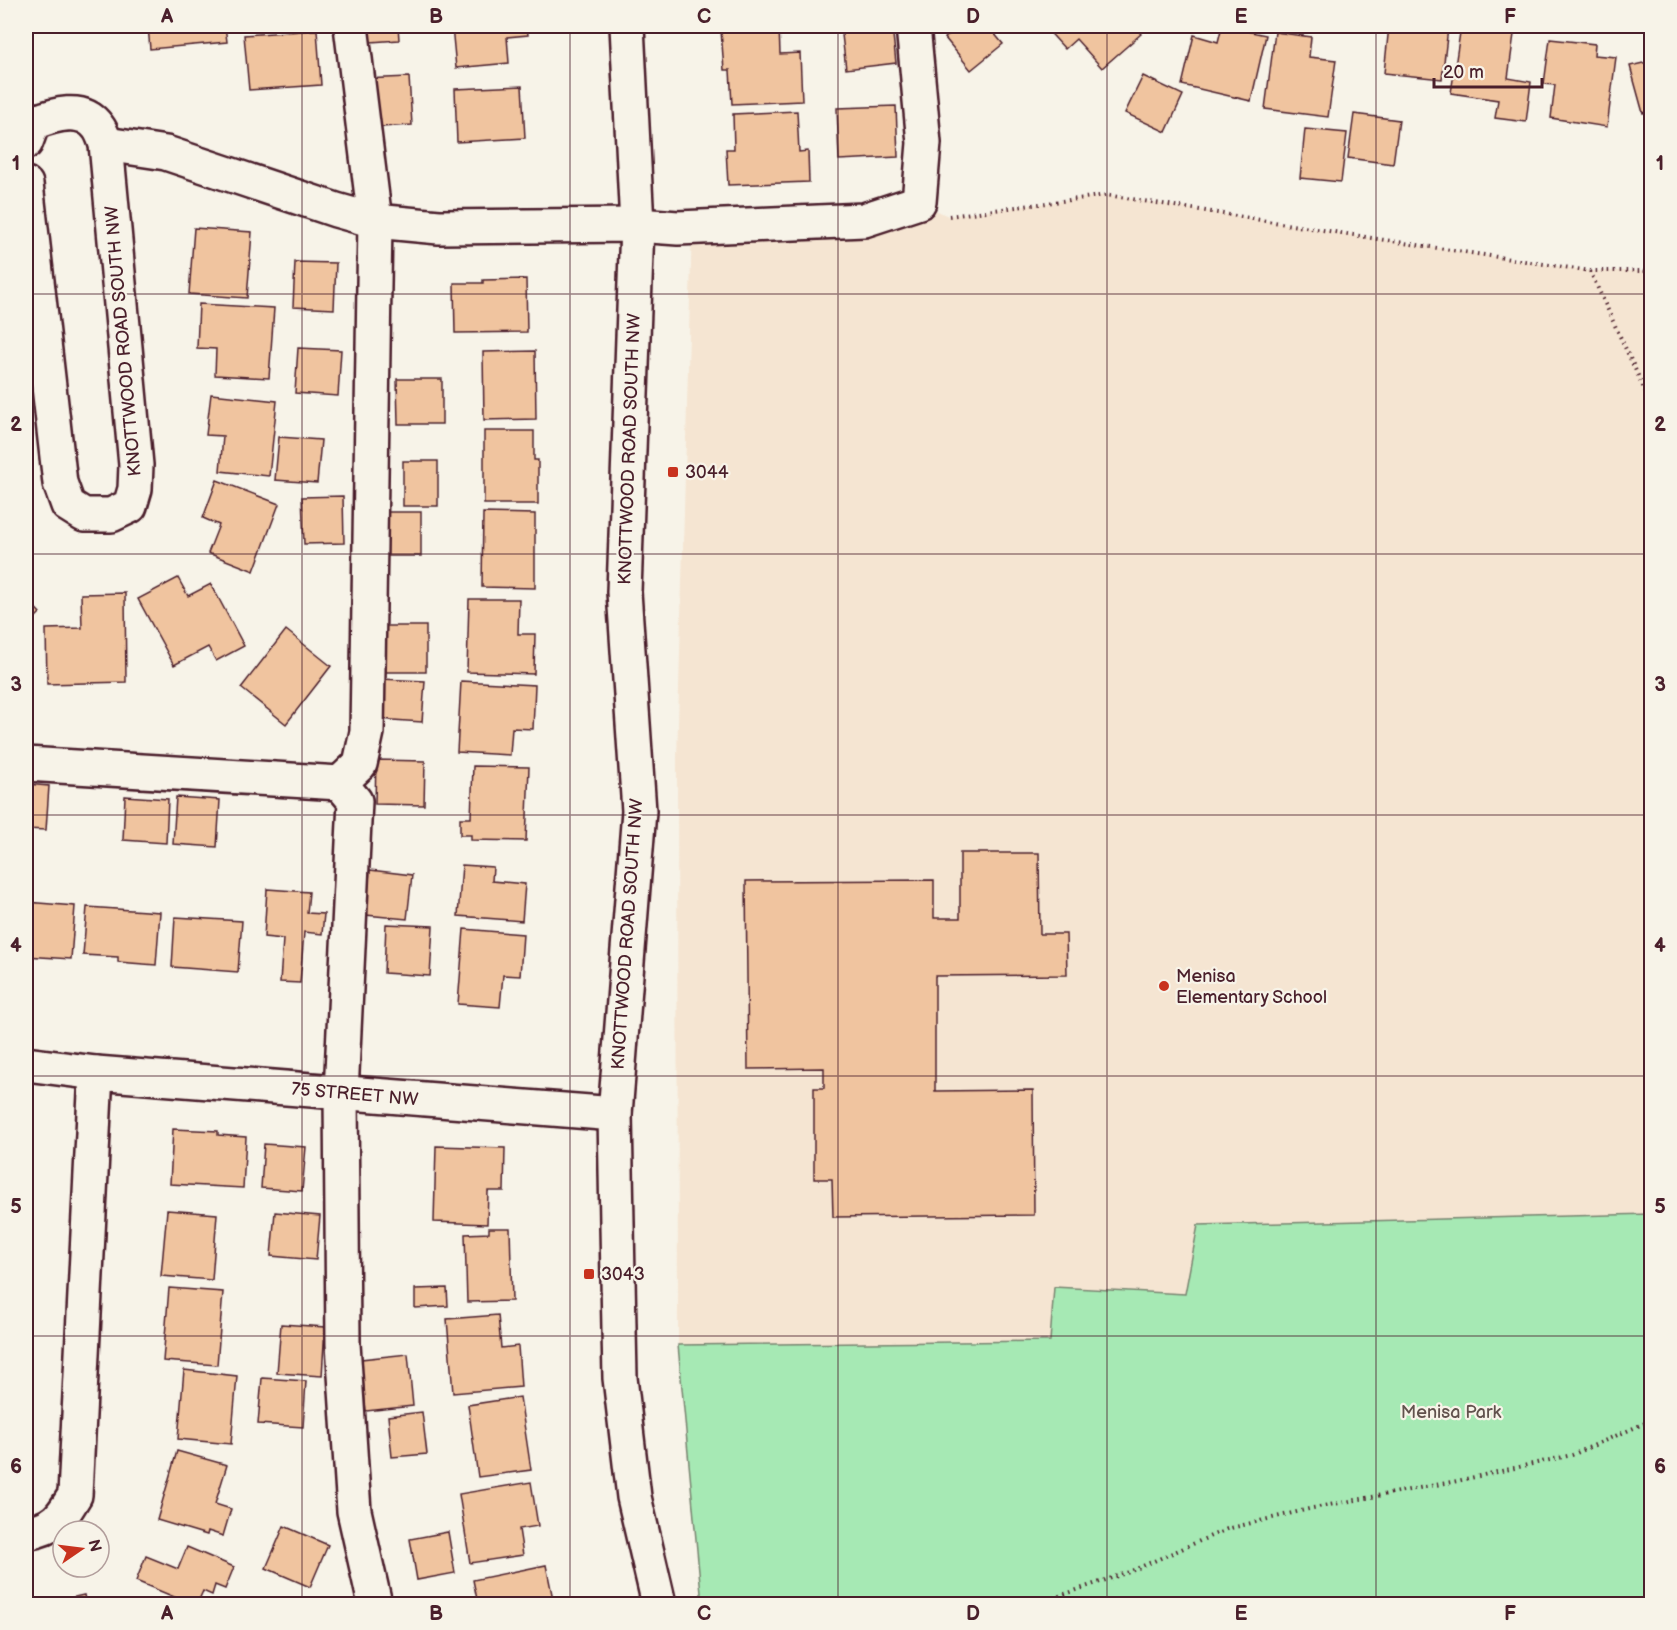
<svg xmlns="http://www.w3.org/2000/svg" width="1677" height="1630" viewBox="0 0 1677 1630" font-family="'Balsamiq Sans',sans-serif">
	<rect width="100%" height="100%" fill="#f7f3e8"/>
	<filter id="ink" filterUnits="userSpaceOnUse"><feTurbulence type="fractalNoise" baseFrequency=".0167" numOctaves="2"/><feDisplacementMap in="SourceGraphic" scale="12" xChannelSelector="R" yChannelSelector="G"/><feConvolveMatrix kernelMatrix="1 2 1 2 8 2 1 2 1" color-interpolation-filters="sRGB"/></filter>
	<g filter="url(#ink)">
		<path fill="#f5e5d2" d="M1107,195L1378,239L1590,271H1651V1214L1198,1225L1186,1294L1054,1287L1051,1341L678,1345L677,759L692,227L919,202L948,216Z"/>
		<path fill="#a6e9b4" stroke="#788470" stroke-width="1.5" d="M1651,1214V1604H702L678,1345L1050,1341L1054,1287L1185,1294L1198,1225Z"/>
		<g fill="#f0c49f" stroke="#4a1f2b" stroke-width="1.5">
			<path d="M148,26H225L227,42L150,49Z"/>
			<path d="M355,26H398L399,40L356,43Z"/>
			<path d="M452,26H527L528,35L507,37L509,63L456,68Z"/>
			<path d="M841,26H892L896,63L846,69Z"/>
			<path d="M960,26H988L1003,44L971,70L945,38Z"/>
			<path d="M1044,26H1134L1141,34L1102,68L1076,39L1065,49Z"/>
			<path d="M1222,26L1266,35L1251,101L1182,85L1194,35L1218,42Z"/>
			<path d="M1389,26L1448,28L1442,79L1384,73Z"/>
			<path d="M1461,26L1515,27L1508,78L1531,82L1526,122L1495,118L1498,100L1451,93Z"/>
			<path d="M779,27L780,54L800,53L802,101L732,104L730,70H724L721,30Z"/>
			<path d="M317,30L321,85L249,90L244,35Z"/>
			<path d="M1275,32L1311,37L1309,57L1336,60L1328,117L1265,109Z"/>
			<path d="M1550,39L1595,44L1594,55L1616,57L1607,127L1551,118L1555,85L1544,84Z"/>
			<path d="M1652,61V114L1651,111L1643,113L1630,66Z"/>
			<path d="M1143,76L1183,95L1166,132L1125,113Z"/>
			<path d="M409,77L412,125L366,128L363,79Z"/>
			<path d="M522,86L525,138L457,142L455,89Z"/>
			<path d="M896,106L898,157L839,160L837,108Z"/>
			<path d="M797,111L799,152L808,151L809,182L728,185L726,149H734L733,114Z"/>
			<path d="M1354,114L1399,120L1393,164L1348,158Z"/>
			<path d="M1305,129L1347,133L1341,182L1300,178Z"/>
			<path d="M194,228L252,232L247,298L189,294Z"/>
			<path d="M295,262L336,263L334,309L293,307Z"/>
			<path d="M526,279L527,332L455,333L454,283H483V280Z"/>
			<path d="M199,304L274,308L269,378L215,375L216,349L197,348Z"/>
			<path d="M298,348L341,350L338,396L295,393Z"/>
			<path d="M535,351L536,419L484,420L483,352Z"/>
			<path d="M397,379H442V424H398Z"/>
			<path d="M211,394L277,401L269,476L220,471L223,436L206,435Z"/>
			<path d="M484,431H534V460H538V504H484Z"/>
			<path d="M279,437L321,440L317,483L275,480Z"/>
			<rect x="403" y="461" width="35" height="45"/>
			<path d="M217,480L279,504L254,571L208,553L219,525L203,518Z"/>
			<path d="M343,496L344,543L304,544L302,497Z"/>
			<path d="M378,512H421V556H379Z"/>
			<path d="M483,513L535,514V588L482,587Z"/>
			<path d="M178,578L188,596L211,584L244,646L216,661L208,647L174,665L138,599Z"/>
			<path d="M125,593L126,682L47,684L46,629L82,628L81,594Z"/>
			<path d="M26,598L40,613L26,627Z"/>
			<path d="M469,599H519L518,634H535L534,674L467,672Z"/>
			<rect x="381" y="626" width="45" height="46"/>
			<path d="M286,630L331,666L286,724L241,688Z"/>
			<path d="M380,679L425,681L422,722L378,719Z"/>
			<path d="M461,681L535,685L533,729L512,728L510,755L457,752Z"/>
			<path d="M376,760L425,761L424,805L375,804Z"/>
			<path d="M473,766L529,767L526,841L471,840V835H460V818H471Z"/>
			<path d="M26,784L49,786L46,830L26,829Z"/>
			<path d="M125,796L168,799L166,843L123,840Z"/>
			<path d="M176,797L220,800L217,847L173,844Z"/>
			<path d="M960,853H1039L1040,934H1066L1067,975L935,976V1091L1033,1090L1034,1215L833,1217L832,1179H814V1088H824V1068L748,1069L746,881L934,880V918H960Z"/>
			<path d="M462,865L493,867L492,881L525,884L522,921L458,916Z"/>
			<path d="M370,870L412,875L407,919L366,915Z"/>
			<path d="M267,889L309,892L307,913L324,914L322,934L304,932L300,983L280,982L283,939L264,937Z"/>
			<path d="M26,902L75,906L71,959L26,956Z"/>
			<path d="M87,907L160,912L156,965L118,962V957L83,955Z"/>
			<path d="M175,917L242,921L238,972L172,967Z"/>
			<path d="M386,924L433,926L430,976L384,973Z"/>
			<path d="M464,929L523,934L520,976L503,975L500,1007L458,1004Z"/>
			<path d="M173,1129L218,1131V1135L246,1137L243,1188L170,1184Z"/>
			<path d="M264,1144L306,1147L302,1191L261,1188Z"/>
			<path d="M436,1146L505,1148L504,1191H488L487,1224L434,1222Z"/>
			<path d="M167,1210L217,1214L212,1280L161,1276Z"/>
			<path d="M275,1212L320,1216L316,1260L271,1256Z"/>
			<path d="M489,1228H510L512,1301L467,1302L465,1234L489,1233Z"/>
			<path d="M169,1288L223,1292L217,1365L163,1361Z"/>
			<path d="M447,1288L448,1306L415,1308V1289Z"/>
			<path d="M498,1315L501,1348L518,1346L521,1387L453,1393L447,1319Z"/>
			<path d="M281,1324L325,1327L322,1376L277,1373Z"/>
			<path d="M408,1354L413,1406L366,1411L361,1359Z"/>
			<path d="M184,1370L237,1376L231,1444L178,1439Z"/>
			<path d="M262,1378L306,1381L303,1427L258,1424Z"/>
			<path d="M520,1397L531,1470L478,1477L468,1405Z"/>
			<path d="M422,1412L427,1454L392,1457L388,1416Z"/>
			<path d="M177,1451L227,1465L215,1504L231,1509L223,1536L208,1531L207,1535L157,1520Z"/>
			<path d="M531,1482L538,1526L519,1529L523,1555L470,1563L459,1494Z"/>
			<path d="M284,1526L328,1545L310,1587L266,1568Z"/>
			<path d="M448,1532L455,1573L417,1580L410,1539Z"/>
			<path d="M187,1547L234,1567L225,1589L215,1585L212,1595L203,1591L197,1604H191L136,1581L146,1556L178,1569Z"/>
			<path d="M546,1565L554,1604H478L473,1580Z"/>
			<path d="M84,1595L86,1604H44Z"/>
		</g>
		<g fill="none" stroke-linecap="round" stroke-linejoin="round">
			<defs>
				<g id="minor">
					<path d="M627,26L637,225L624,592L639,811L615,1114L618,1279L620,1378L634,1497L659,1604"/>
					<path d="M26,142L33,123C53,115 83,105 98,127C102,132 104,139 106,144L136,465L135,489L130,506L111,515H84L68,505L60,483L26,184"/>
					<path d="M106,144L166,153L336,210L375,221L439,227L637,225L678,228L864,220L919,202L924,143L913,26"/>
					<path d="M26,764L340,783L360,764L367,732L375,221L351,26"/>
					<path d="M340,783L355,801L341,1093L343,1344L354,1511L375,1604"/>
					<path d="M26,1064L96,1073L615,1114"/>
					<path d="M26,1533C55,1528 61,1518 75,1495L96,1073"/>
				</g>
			</defs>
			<use href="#minor" stroke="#4a1f2b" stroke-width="38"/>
			<g stroke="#4a1f2b" stroke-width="4" stroke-dasharray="1.5 4.5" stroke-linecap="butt">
				<path d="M949,216L1107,195L1378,239L1590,271H1652"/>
				<path d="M1590,271L1652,406"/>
				<path d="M1036,1604L1129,1572L1227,1529L1313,1508L1457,1481L1572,1455L1652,1420"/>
			</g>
			<use href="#minor" stroke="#f7f3e8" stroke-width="33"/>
		</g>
	</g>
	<path fill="none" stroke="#4a1f2b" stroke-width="1.5" stroke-opacity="0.55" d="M302,26V1604M570,26V1604M838,26V1604M1107,26V1604M1376,26V1604M26,294H1652M26,554H1652M26,815H1652M26,1076H1652M26,1336H1652"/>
	<g fill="#c8321e" stroke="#f7f3e8" stroke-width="2">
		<rect x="667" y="466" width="12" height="12" rx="3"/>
		<circle cx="1164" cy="986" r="6"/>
		<rect x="583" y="1268" width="12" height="12" rx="3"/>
	</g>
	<g text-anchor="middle" stroke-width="4.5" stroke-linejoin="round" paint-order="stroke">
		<g font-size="18" fill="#4a1f2b" stroke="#f7f3e8">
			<text transform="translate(123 341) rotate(-95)" y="6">KNOTTWOOD ROAD SOUTH NW</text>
			<text transform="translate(629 449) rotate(-88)" y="6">KNOTTWOOD ROAD SOUTH NW</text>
			<text transform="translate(627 934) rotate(-86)" y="6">KNOTTWOOD ROAD SOUTH NW</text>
			<text transform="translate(355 1094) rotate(5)" y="6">75 STREET NW</text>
		</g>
		<g font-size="18" fill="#4a1f2b" stroke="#f7f3e8" text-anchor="start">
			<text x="685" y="478">3044</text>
			<text x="1176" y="982">Menisa<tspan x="1176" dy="21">Elementary School</tspan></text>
			<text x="601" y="1280">3043</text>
		</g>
		<g font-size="18" fill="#61524d" stroke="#f7f3e8">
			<text x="1451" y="1418">Menisa Park</text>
		</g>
	</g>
	<rect width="1677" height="1630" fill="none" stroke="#f7f3e8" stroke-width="66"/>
	<g transform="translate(81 1549) rotate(76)"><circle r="28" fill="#f7f3e8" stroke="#b29e9c" stroke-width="1.5"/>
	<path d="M0-4.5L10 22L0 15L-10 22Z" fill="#c8321e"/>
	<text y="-9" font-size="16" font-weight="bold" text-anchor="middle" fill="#4a1f2b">N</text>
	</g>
	<path d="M1434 78v9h108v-9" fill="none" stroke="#4a1f2b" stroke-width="3"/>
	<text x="1443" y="78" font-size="18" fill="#4a1f2b" stroke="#f7f3e8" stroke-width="4.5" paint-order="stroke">20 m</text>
	<rect x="33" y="33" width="1611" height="1564" fill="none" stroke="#4a1f2b" stroke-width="2"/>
	<g font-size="20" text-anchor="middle" font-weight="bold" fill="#4a1f2b">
		<text x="167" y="23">A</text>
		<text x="436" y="23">B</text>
		<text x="704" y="23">C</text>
		<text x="973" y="23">D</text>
		<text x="1241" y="23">E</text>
		<text x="1510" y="23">F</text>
		<text x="16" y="170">1</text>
		<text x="1660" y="170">1</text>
		<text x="16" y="431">2</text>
		<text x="1660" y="431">2</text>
		<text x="16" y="691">3</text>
		<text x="1660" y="691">3</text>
		<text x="16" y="952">4</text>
		<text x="1660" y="952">4</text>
		<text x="16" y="1213">5</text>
		<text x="1660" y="1213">5</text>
		<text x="16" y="1473">6</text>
		<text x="1660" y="1473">6</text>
		<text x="167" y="1620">A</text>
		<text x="436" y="1620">B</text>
		<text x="704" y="1620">C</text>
		<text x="973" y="1620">D</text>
		<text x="1241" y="1620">E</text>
		<text x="1510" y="1620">F</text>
	</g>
</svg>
